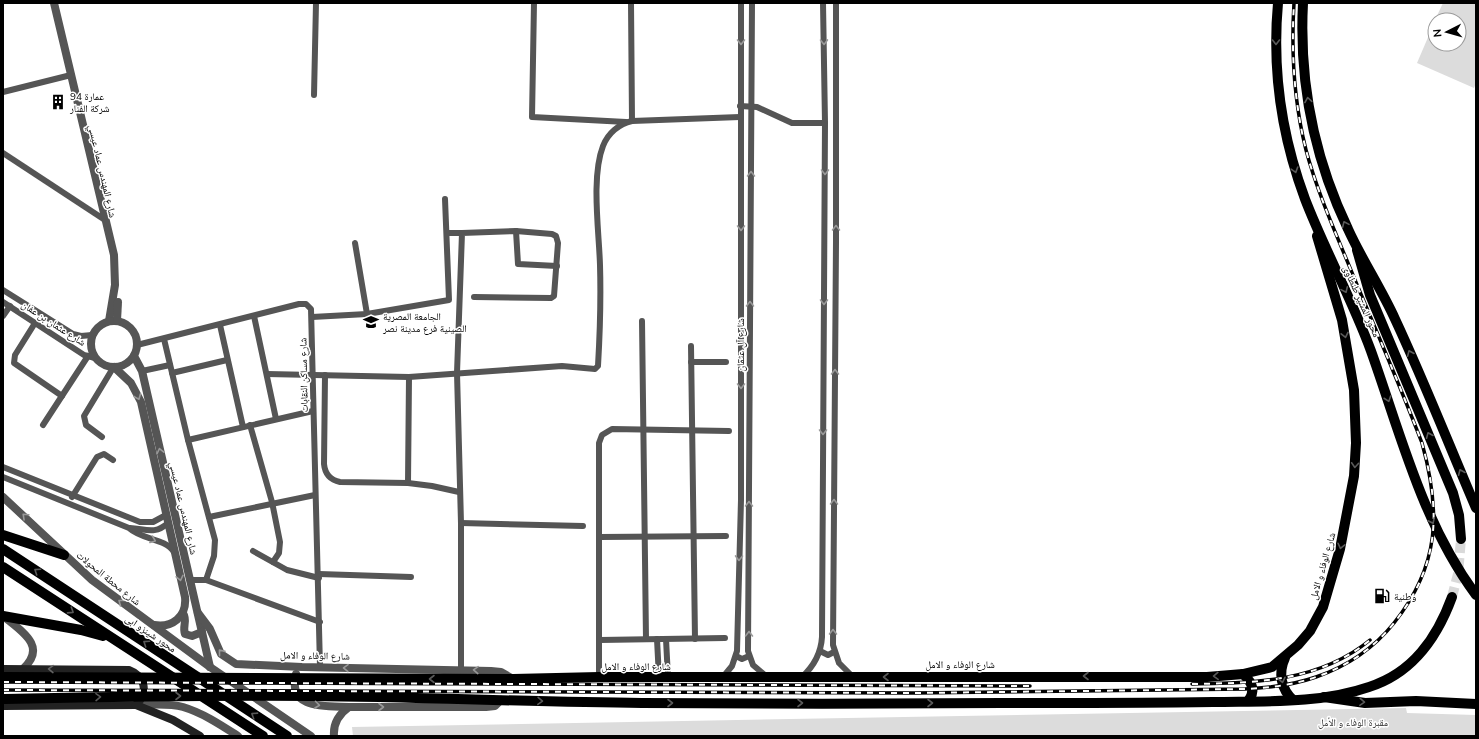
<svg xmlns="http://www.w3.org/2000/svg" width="1479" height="739" viewBox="0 0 1479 739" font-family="'Nunito Sans','Noto Naskh Arabic',sans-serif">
	<rect width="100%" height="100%" fill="#fff"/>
	<g fill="#dcdcdc">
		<path d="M1443,3H1476V83L1474,88L1417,63L1435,21V44H1459V20H1435Z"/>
		<path d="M1406,708L1407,713L1476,715V736H353L352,727Z"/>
	</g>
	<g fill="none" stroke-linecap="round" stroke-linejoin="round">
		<path stroke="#d9d9d9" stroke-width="10" stroke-dasharray="10 5" stroke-linecap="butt" d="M1452,597L1458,574L1461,539"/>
		<g stroke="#555" stroke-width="6">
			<path d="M534,3L532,117L626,122"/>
			<path d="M631,3L632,121"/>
			<path d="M752,3L748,651L753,665L766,676"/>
			<path d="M836,3V242L833,645L839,663L852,676"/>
			<path d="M3,92L71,75"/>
			<path d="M314,95L316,3"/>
			<path d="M740,106L757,107L792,123H825"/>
			<path d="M3,153L105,220"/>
			<path d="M516,231L518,264L557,266"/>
			<path d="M447,233H462"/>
			<path d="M355,243L367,314"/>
			<path d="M3,290L73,334L81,336L92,335"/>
			<path d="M3,302L84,355L95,358"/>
			<path d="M3,316L10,306"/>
			<path d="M254,316L276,419"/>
			<path d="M312,317L367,314L449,300L445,199"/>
			<path d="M642,321L646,639"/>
			<path d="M35,323L15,355L14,363L62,396"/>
			<path d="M220,325L243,427"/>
			<path d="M164,339L188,440L215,540L214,556L206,580"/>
			<path d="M137,345L299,304H306L311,309L320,667"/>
			<path d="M691,346L695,639"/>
			<path d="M691,362H726"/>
			<path d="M142,371L170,365"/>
			<path d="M172,373L227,360"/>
			<path d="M267,374L409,377L562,366L595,369L598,366C600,332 601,299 600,265C599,231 591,177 603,146C608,133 619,124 632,121L740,117"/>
			<path d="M325,375L324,464C325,474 330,480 340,482L408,483L432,486L459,492"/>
			<path d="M43,425L88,356"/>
			<path d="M250,425L272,502L280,542L279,553L273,562"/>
			<path d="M102,437L86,425L84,416L113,368"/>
			<path d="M188,440L313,411"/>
			<path d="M3,467L140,522H153L166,515"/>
			<path d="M3,477L129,528C142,540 165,538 174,552"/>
			<path d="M408,483L409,377"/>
			<path d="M72,497L97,457L104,454L113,460"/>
			<path d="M209,517L315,495"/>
			<path d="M461,523L583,526"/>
			<path d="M130,528C146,529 155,535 168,523"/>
			<path d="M600,537L726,536"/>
			<path d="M253,551L287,570L319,578"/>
			<path d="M319,574L411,577"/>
			<path d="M190,580H206L320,622"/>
			<path d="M657,639L659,678"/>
			<path d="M666,639L668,678"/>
			<path d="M600,640L725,638"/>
			<path d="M820,651L828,655L834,652"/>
			<path d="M736,656L742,659L749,656"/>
			<path d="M461,669V523L457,373L462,233L516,231L552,234L556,236L558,243L554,296L551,298L474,297"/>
			<path d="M599,677V443L602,435L612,429L729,431"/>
			<path d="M723,677L732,666L737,651L741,500V3"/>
			<path d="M802,677C814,666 821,654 822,637L825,123L823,3"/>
		</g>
		<g stroke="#555" stroke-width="8">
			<path d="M54,3L114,255L115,285L109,321"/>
			<circle cx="114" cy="344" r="23"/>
			<path d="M117,321L118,302"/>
			<path d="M134,356L142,371L210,667"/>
			<path d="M114,367L131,383L141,402L185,597C187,617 172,628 154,625"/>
			<path d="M3,497L92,580L210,667L311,736"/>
			<path d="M183,613C188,621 182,626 185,634L192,636L202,632"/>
			<path d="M198,613L210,629L221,654L236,664L302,667L491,671L501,672L513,679"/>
			<path d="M3,616C21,631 48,646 23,669"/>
			<path d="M296,674C287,710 326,706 349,707"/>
			<path d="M136,705C152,705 168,703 183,707C203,713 221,725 238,736"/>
			<path d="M334,736C333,723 339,714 349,707H486L495,706L501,700"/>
		</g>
		<g stroke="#222" stroke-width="8">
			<path d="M3,669L129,670C145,676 149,692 136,705L3,706"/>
			<path d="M136,705L173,720L200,736"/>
		</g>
		<g stroke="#000" stroke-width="10">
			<path d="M1357,250L1370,295L1453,493L1459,515L1461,539"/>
			<path d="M3,535L64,555"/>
			<path d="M3,549L287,736"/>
			<path d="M3,567L263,736"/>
			<path d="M3,616L81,630L103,636"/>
			<path d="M1285,658C1278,673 1281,689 1293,700"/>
			<path d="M1243,674C1252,682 1256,691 1248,701"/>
			<path d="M3,677L513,679L599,677H1207L1243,674L1272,667L1298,645L1310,631L1323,607L1340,549L1354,476L1356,443L1354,390L1342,320L1317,236"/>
			<path d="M3,699C106,697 208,695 311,696C421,697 531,702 642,703C762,704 882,704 1002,703C1073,703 1143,703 1213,702C1264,701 1320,704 1369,687C1413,673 1437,638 1452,597"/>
		</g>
		<g stroke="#000" stroke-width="10">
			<path d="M1278,3C1272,69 1282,137 1305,199C1325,251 1352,299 1371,351C1401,435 1422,522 1476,595"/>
			<path d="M1303,3C1299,81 1314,158 1348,229C1362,260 1381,288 1395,319C1424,381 1449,445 1476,508"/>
			<path d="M1324,697L1365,703L1416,701L1476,704"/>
		</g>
		<defs>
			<g id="rail">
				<path d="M3,682L1030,686"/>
				<path d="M1192,684C1255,683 1319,682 1370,640"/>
				<path d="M3,690L915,693L1245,689C1269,688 1293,685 1316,677C1348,666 1374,648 1394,623C1440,565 1441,512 1422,443C1401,388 1378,335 1355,280C1338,238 1318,195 1306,150C1294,102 1291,52 1294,3"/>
			</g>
		</defs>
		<use href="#rail" stroke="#000" stroke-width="3.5"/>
		<use href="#rail" stroke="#fff" stroke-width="2" stroke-dasharray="6" stroke-linecap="butt"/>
	</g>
	<defs><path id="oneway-chevron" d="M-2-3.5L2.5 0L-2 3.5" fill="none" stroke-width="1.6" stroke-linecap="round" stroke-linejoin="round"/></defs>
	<g stroke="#999">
		<use href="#oneway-chevron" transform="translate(741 42) rotate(90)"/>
		<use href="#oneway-chevron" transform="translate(824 42) rotate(89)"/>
		<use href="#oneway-chevron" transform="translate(825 172) rotate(90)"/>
		<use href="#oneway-chevron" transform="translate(751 174) rotate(-90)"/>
		<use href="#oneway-chevron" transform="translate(741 228) rotate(90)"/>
		<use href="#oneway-chevron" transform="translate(836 228) rotate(-90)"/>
		<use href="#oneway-chevron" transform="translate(824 302) rotate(90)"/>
		<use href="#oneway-chevron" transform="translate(750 304) rotate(-90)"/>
		<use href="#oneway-chevron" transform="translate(835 372) rotate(-90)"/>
		<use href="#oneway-chevron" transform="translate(741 386) rotate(90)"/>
		<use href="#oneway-chevron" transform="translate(138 397) rotate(68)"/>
		<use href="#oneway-chevron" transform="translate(823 432) rotate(90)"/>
		<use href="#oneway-chevron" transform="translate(160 451) rotate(-103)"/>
		<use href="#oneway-chevron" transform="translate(834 502) rotate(-90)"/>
		<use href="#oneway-chevron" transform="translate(749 504) rotate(-90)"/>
		<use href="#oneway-chevron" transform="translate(25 516) rotate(-137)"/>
		<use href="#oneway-chevron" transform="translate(153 540) rotate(21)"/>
		<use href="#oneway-chevron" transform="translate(739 558) rotate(91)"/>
		<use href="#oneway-chevron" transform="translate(180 578) rotate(77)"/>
		<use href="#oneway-chevron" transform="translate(121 602) rotate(-143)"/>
		<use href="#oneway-chevron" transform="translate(833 632) rotate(-90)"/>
		<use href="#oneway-chevron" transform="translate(749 634) rotate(-90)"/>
		<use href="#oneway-chevron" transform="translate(221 652) rotate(-129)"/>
		<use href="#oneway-chevron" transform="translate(346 668) rotate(-179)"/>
		<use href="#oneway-chevron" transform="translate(476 670) rotate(-177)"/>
		<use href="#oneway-chevron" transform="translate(317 705) rotate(7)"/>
		<use href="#oneway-chevron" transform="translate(381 707)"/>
	</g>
	<g stroke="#595959">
		<use href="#oneway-chevron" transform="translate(1276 42) rotate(90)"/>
		<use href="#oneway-chevron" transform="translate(1308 100) rotate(-99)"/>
		<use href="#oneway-chevron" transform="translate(1295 170) rotate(73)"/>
		<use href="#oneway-chevron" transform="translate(1345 224) rotate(-114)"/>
		<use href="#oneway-chevron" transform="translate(1345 290) rotate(66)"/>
		<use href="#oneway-chevron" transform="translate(1345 335) rotate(78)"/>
		<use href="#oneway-chevron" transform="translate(1410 353) rotate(-113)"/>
		<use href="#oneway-chevron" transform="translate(1388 399) rotate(71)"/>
		<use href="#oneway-chevron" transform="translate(1429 435) rotate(-113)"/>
		<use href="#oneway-chevron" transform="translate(1355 465) rotate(94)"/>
		<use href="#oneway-chevron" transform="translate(1461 472) rotate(-113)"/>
		<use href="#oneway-chevron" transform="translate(1432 521) rotate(64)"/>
		<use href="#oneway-chevron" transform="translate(1341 546) rotate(103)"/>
		<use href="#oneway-chevron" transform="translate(37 571) rotate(-146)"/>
		<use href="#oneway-chevron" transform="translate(71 611) rotate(33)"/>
		<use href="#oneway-chevron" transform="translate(146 643) rotate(-146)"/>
		<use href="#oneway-chevron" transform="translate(1086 676) rotate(-180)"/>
		<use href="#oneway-chevron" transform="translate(1216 676) rotate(178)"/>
		<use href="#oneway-chevron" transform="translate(886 677) rotate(180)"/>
		<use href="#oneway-chevron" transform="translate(432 679) rotate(-180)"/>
		<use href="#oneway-chevron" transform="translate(1282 680) rotate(78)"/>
		<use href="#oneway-chevron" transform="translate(178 696)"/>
		<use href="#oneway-chevron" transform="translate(98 697) rotate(-1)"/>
		<use href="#oneway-chevron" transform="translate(540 701) rotate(2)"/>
		<use href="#oneway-chevron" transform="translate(1362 702) rotate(3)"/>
		<use href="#oneway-chevron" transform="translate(670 703)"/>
		<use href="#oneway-chevron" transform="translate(800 703)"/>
		<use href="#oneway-chevron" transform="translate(930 703)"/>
		<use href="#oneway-chevron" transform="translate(254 715) rotate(-147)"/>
	</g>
	<use stroke="#646464" href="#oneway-chevron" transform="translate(51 669) rotate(-179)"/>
	<defs>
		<symbol id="building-bare" viewBox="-9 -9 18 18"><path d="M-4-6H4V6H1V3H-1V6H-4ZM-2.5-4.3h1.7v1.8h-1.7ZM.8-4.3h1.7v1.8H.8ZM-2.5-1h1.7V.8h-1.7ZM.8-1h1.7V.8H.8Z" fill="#000" stroke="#fff" stroke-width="2.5" paint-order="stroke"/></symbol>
		<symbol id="university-bare" viewBox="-9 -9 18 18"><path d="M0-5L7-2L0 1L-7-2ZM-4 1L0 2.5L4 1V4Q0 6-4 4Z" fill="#000" stroke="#fff" stroke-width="2.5" paint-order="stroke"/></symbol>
		<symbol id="fuel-bare" viewBox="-9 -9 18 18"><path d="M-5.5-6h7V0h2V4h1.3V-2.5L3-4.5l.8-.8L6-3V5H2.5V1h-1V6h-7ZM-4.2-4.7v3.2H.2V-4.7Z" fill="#000" stroke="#fff" stroke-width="2.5" paint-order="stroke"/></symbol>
	</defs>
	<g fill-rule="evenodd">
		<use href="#building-bare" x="47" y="91" width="22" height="22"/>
		<use href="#university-bare" x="360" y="311" width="22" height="22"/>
		<use href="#fuel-bare" x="1371" y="585" width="22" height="22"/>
	</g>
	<g text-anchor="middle" stroke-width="3" stroke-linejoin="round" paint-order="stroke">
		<g font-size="10" fill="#000" stroke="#fff" text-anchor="start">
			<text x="70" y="100">عمارة 94<tspan x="70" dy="12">شركة الفنار</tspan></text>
			<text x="383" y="320">الجامعة المصرية<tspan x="383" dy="12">الصينية فرع مدينة نصر</tspan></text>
			<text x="1394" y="600">وطنية</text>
		</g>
		<g font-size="10" fill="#000" stroke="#fff">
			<text transform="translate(103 171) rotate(77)" y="4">شارع المهندس عماد عيسي</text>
			<text transform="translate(1362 301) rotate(66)" y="4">محور المشير طنطاوى</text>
			<text transform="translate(54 323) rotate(33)" y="4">شارع عثمان بن عفان</text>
			<text transform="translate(740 345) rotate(-90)" y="4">شارع آل عثمان</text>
			<text transform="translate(303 375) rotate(-91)" y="4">شارع مساكن النقابات</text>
			<text transform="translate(184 508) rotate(77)" y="4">شارع المهندس عماد عيسي</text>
			<text transform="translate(1322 566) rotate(-74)" y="4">شارع الوفاء و الامل</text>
			<text transform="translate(109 578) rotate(39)" y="4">شارع محطة المحولات</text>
			<text transform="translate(151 633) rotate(34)" y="4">محور شينزو ابى</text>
			<text transform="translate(315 655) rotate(1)" y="4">شارع الوفاء و الامل</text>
			<text x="960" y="668">شارع الوفاء و الامل</text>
			<text x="636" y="670">شارع الوفاء و الامل</text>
		</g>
		<g font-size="10" fill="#333" stroke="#fff">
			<text x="1353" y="726">مقبرة الوفاء و الأمل</text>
		</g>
	</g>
	<rect width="1479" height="739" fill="none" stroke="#000000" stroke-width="8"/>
	<g transform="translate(1447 32) rotate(264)"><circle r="19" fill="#ffffff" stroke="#999999"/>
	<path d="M0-3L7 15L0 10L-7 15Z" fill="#000000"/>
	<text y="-6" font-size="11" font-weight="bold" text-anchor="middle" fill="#000000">N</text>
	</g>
</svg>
